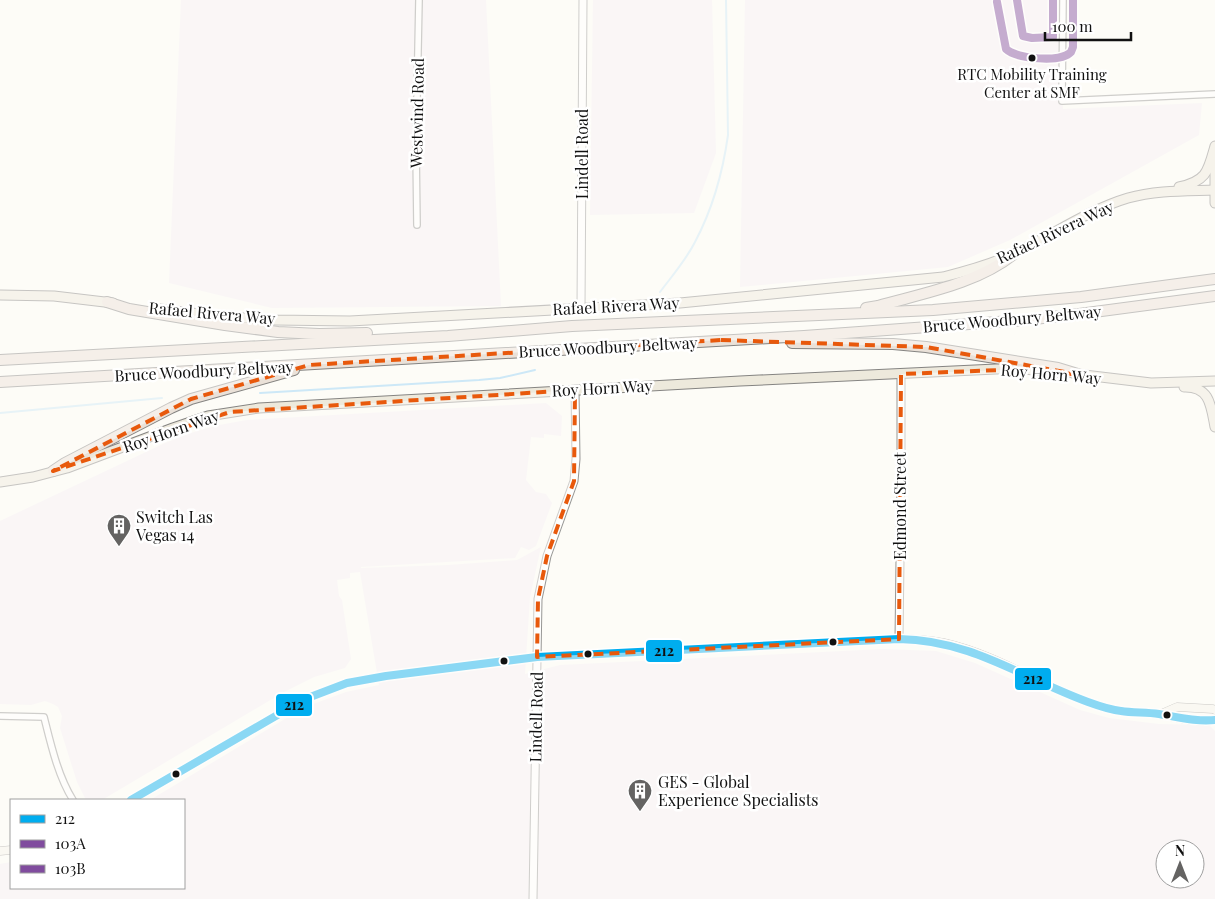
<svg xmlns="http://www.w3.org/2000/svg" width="1215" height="899" viewBox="0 0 1215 899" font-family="'Playfair Display',serif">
	<rect width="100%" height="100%" fill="#fdfcf7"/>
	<g fill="#f5f0f3" fill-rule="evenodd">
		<path d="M181,0H486L501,306L272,308L169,283Z"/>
		<path d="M593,0H712L716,153L694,213L590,215Z"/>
		<path d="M745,0H1057L1063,109L1202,103L1199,135L1010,240L948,267L740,287Z"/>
		<path d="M546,403L562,416L561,436L544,434V438L531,437L526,480L536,492L546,494L552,503L536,546L529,550L521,547L515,558L361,567V568L448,565L517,560L541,547L530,597L525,674L560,665L883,649L936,651L975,663L1080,710L1109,718L1159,724L1209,725L1215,731V899H0V864L11,862V888H184V800H150L305,707L346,692L379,685L360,572L350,573V578L337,580L339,596L342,600L351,659L345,668L314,677L284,692L102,800H86L77,782L60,728L62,716L58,707L53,704L45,701L31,705L0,704V521L165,443L194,432L219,425L247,420ZM1165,849H1195V879H1165Z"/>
	</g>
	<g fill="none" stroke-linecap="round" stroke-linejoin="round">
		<g stroke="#cde8f7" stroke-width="2">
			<path d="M660,292C672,276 686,260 695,242C712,210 723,171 728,135L726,0"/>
			<path d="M260,393L479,380L500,378L535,370"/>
			<path d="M0,413L162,398"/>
		</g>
		<defs>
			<g id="minor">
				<path d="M1063,0L1062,101L1215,94"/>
				<path d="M417,225L416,149L419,0"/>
				<path d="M0,716L44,717C51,745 58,776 73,800"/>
			</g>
			<g id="tertiary">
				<path d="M581,308L583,0"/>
				<path d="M899,639L901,481V374"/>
				<path d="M533,899L538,599L547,556L574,481L576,459L575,390"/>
			</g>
			<g id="secondary">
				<path d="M1161,714L1177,707L1213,709L1215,710"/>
				<path d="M131,800L305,699L347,683L386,676L537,657L899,639C914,639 929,640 944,643C1002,656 1052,693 1110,709C1127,714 1145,711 1163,715C1179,718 1198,723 1215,720"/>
				<path d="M0,851L11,850"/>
			</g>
			<g id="primary">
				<path d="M1215,166V203"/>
				<path d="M1179,187C1207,181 1208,171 1215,146"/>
				<path d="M0,295L54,296L113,303"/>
				<path d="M160,309L215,316L275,320L350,321L680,303L943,277C967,271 993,264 1015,253C1053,235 1088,210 1128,198C1156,190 1186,191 1215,190"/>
				<path d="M1076,374L1151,383L1215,381"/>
				<path d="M1184,387C1210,386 1211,406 1215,427"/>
				<path d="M0,482L33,477L67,468L173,428L208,416L259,408L740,381L996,369H1025L1060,373"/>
			</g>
			<g id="motorway">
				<path d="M107,302L129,309L225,325L278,332L319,334L367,333"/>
				<path d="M866,308L878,306C924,293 976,284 1014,254"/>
				<path d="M792,343L893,344L926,347L1058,368L1081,375"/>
				<path d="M0,360L448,336L572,326L933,310L1081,297L1215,279"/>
				<path d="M0,382L804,336L1025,320L1079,314L1215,296"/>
				<path d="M53,471L65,463L171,408L191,399L294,370"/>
			</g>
		</defs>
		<use href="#minor" stroke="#979795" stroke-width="8"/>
		<use href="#tertiary" stroke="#979795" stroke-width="9"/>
		<use href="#secondary" stroke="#8e8d8b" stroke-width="9"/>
		<use href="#primary" stroke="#858482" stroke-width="11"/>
		<use href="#motorway" stroke="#858482" stroke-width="12"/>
		<use href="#minor" stroke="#fffffe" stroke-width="5.5"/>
		<use href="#tertiary" stroke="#fffffe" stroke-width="7"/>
		<use href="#secondary" stroke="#f6f4eb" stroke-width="8"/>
		<use href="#primary" stroke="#ede9dc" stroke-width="9"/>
		<use href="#motorway" stroke="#eae1d8" stroke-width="10"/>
		<defs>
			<path id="bus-1" d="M131,800L305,699L347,683L386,676L537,657L899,639C972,640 1022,678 1088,702C1099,706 1110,710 1121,711C1133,713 1146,712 1159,714C1178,717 1196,722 1215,720"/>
			<path id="bus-2" d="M997,2L1006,49C1017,59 1061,63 1071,52L1073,47V0"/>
			<path id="bus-3" d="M1017,0L1023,36L1032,38L1053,37V0"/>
		</defs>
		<use href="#bus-1" stroke="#fff" stroke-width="11"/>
		<use href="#bus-2" stroke="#fff" stroke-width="11"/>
		<use href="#bus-3" stroke="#fff" stroke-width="11"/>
		<use href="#bus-1" stroke="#00adef" stroke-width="8"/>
		<use href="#bus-2" stroke="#804c9e" stroke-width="8"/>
		<use href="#bus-3" stroke="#804c9e" stroke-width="8"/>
	</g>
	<path d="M0 0H1215V899H0ZM721,340L926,347L1081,375L1025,369L901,374L899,639L537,657L538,599L547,556L574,481L575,390L230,412L53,471L191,399L309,365Z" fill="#fdfcf7" fill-opacity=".55" fill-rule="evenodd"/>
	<path fill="none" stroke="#e8590c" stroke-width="4" stroke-dasharray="10 6" stroke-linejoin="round" d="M721,340L926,347L1081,375L1025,369L901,374L899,639L537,657L538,599L547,556L574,481L575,390L230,412L53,471L191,399L309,365Z"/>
	<defs>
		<symbol id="building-pin" viewBox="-11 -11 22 30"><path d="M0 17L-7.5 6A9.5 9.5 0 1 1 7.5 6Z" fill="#646362" stroke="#fff"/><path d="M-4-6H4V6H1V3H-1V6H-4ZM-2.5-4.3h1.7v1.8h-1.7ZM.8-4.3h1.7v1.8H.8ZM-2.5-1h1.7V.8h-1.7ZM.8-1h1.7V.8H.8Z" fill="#fff"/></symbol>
	</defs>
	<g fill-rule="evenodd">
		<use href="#building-pin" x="105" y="512" width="28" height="38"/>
		<use href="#building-pin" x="626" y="777" width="28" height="38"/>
	</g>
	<g fill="#111" stroke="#fff" stroke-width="2">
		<circle cx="1032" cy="58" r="4.5"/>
		<circle cx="833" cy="642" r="4.5"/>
		<circle cx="588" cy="654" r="4.5"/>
		<circle cx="504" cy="661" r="4.5"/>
		<circle cx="1167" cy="715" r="4.5"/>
		<circle cx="176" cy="774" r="4.5"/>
	</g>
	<g text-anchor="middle" stroke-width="5" stroke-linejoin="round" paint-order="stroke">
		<g font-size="15" fill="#111" stroke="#fff">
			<text x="1032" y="80">RTC Mobility Training<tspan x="1032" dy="18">Center at SMF</tspan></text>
		</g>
		<g font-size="16" fill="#111" stroke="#fff">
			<text transform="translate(417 113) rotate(-89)" y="6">Westwind Road</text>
			<text transform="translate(582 154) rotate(-90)" y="6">Lindell Road</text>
			<text transform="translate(1055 232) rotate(-25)" y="6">Rafael Rivera Way</text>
			<text transform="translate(616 306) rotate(-3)" y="6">Rafael Rivera Way</text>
			<text transform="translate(212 313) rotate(5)" y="6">Rafael Rivera Way</text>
			<text transform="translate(1012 319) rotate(-5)" y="6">Bruce Woodbury Beltway</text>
			<text transform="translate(608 347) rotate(-3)" y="6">Bruce Woodbury Beltway</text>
			<text transform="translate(204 371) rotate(-3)" y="6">Bruce Woodbury Beltway</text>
			<text transform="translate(1051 374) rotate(5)" y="6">Roy Horn Way</text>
			<text transform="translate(602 388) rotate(-3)" y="6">Roy Horn Way</text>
			<text transform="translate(171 431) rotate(-19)" y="6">Roy Horn Way</text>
			<text transform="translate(900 506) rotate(-90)" y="6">Edmond Street</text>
			<text transform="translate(536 717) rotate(-89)" y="6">Lindell Road</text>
		</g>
		<g font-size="16" fill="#111" stroke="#fff" text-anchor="start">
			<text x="136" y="523">Switch Las<tspan x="136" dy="18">Vegas 14</tspan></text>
			<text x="658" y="788">GES - Global<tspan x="658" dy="18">Experience Specialists</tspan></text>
		</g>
	</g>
	<g stroke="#fff" stroke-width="2">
		<rect x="645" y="639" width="38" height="24" rx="5" fill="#00adef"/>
		<rect x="1014" y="667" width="38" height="24" rx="5" fill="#00adef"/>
		<rect x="275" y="693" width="38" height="24" rx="5" fill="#00adef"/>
	</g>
	<g font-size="14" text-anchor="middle" font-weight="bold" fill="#111">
		<text x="664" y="656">212</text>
		<text x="1033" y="684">212</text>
		<text x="294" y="710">212</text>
	</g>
	<rect x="10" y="799" width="175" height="90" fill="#ffffff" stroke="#a0a0a0"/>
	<rect x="20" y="815" width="25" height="8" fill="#00adef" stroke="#a0a0a0"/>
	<text x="55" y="824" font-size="15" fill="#111111">212</text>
	<rect x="20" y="840" width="25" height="8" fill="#804c9e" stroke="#a0a0a0"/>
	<text x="55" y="849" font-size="15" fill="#111111">103A</text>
	<rect x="20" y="865" width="25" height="8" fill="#804c9e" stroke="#a0a0a0"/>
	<text x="55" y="874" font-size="15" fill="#111111">103B</text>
	<g transform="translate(1180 864)"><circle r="24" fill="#ffffff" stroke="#a0a0a0"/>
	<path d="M0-4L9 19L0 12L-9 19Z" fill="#646362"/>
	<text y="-8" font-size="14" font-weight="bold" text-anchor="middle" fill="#111111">N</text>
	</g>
	<path d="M1045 32v8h86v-8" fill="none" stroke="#111111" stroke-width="2.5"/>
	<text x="1052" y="32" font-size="15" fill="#111111" stroke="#ffffff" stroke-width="4" paint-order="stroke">100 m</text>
</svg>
